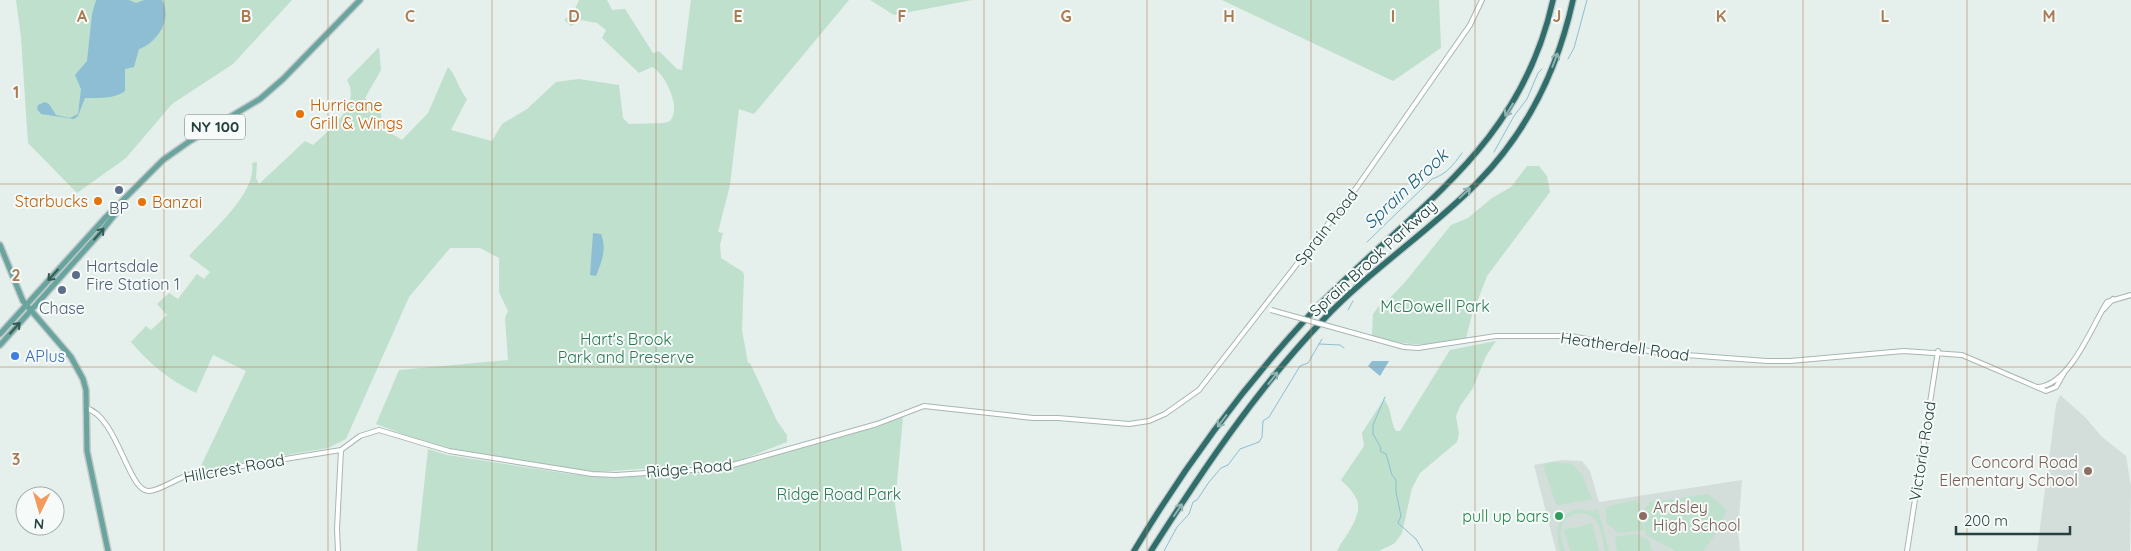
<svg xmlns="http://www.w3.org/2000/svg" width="2131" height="551" viewBox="0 0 2131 551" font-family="Quicksand,sans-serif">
	<rect width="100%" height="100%" fill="#e5efec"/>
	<g fill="#d3dedb">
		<path d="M2060,395L2086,418L2101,436L2126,456L2131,486L2130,551H2037L2056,405Z"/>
		<path d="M1562,460L1582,461L1590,471L1599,502L1742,480L1738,530L1740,551H1556L1534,465Z"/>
	</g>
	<g fill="#bee0cc">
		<path d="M16,0H292L233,64L172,104L126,158L77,193L28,143L21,37Z"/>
		<path d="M579,0H607L612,10L625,9L653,53L659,51L677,69L682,70L691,0H849L754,114L739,109L730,185L718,232L723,233L720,245L721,258L743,272L744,275L742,330L748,363H750L777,421L787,435V442L736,462L598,472L548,467L463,452L421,441L376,424L399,370L508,360L505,318L508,311L499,292V258L480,248H450L409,297L346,439L328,448L199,470L246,371L213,355L196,393C169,380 150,364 131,342L146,326L151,330L167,315L157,304L169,293L178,299L197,274L204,279L210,272L189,256C208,234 258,193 252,163L257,162L256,178L259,184L305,141L313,145C330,129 362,105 347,80L379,47L381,70L365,98L381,113L382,124L389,132L402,140L428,113L448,67C457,76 458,89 467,99L451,130L492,141L502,124L527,109L556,82L579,79L619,85L623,118L629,124L664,123L670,121C682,108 665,73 652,67L639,73L602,38L606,30L597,23L581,20L571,26L564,20L573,13Z"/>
		<path d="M870,0H972L894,15Z"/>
		<path d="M1222,0H1439L1441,48L1393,81Z"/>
		<path d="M1527,166H1539L1547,176L1550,192L1487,276L1472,315L1466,338C1430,346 1408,347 1372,336L1373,314L1379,306L1388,300L1406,281L1451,225L1468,218L1492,198L1511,187Z"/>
		<path d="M1496,341L1486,356L1473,388L1460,406L1456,416L1459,434L1457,442L1420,473L1412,488L1402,533L1395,543L1379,551H1337C1344,537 1365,514 1356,498C1353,491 1346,485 1341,480L1364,446L1362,433L1384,399C1392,409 1390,422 1396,431H1400L1450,350Z"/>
		<path d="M903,417L895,504L902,551H417L428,449L447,455L570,474L612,478L677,472L717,471L832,437L875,428Z"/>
		<path d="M1551,462L1572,464L1582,475L1592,499L1559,505L1556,504L1543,465Z"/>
		<path d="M1708,494L1727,510L1717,532L1703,551H1675L1646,535L1642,513L1650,502Z"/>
		<path d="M1636,500L1639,503L1644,530L1618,533L1606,522V507Z"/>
		<path d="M1578,509L1590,511L1598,509L1609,551H1605C1603,542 1602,529 1596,521C1586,508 1565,512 1561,528C1559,535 1563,544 1565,551H1560C1556,531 1555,515 1578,509Z"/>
		<path d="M1592,523L1599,551H1570L1564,530Z"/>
		<path d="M1635,534L1649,540L1652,551H1617L1615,537Z"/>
	</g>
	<g fill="#8dbed3">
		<path d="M96,0H129L136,3L144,0H162C173,19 157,43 139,49L134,67L125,69V91C114,99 99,98 85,98L78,116L74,119L41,114L37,109L38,105L45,102L49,104L56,115L70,118L78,114L81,89L75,75L87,61L92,14Z"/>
		<path d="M593,233L601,234C607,249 602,261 596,276L590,275Z"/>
		<path d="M1372,361H1389L1380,376L1368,366Z"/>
	</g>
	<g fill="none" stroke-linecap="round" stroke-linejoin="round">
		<g stroke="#8dbed3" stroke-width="1">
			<path d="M1568,59L1574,48L1587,0"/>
			<path d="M1494,152L1514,116L1527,99L1538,73L1542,69"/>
			<path d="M1367,242L1432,179C1447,174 1453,165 1462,153"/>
			<path d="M1348,310L1353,301"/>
			<path d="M1319,344L1340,345L1344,348"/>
			<path d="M1385,397L1373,425V434L1381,448L1380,451L1386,454L1392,475L1396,480V492L1401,516L1398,523L1416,539L1423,551"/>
			<path d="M1164,551L1177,527L1189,514L1193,502L1197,500L1209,482L1221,468L1228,465L1240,449L1259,442L1262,437L1263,421L1269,417L1300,366L1308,363L1322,339"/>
		</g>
		<defs>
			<g id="minor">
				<path d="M2104,309L2113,299"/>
				<path d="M1339,329L1404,347L1418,348L1496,336H1571L1659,353L1767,361H1790L1904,351L1962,355L2046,391L2056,387L2064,373"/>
				<path d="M2038,387C2070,385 2092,326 2107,302L2131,295"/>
				<path d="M86,408C118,417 128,492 149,491C160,491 178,477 192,474L341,450"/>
				<path d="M338,551L337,529L341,450L360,436L379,430L449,451L592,474L616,475L722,468L877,424L924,406L1033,418H1058L1129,424L1149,421L1165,414L1199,390L1357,187L1470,25L1482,0"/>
				<path d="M1907,551L1938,351"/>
			</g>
			<g id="major">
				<path d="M0,245L23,301L71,357L83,379L86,390L87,451L108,551"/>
				<path d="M0,334L106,217L163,160L190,141L260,99L283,79L360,0"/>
				<path d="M0,345L100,233L120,208"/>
			</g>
			<g id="highway">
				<path d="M1134,551C1183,469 1240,391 1305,320C1404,212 1519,155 1553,0"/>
				<path d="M1151,551C1202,471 1257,389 1323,320C1370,270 1429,232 1478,182C1527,132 1558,68 1573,0"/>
			</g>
		</defs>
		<use href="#minor" stroke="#a7b7b4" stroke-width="6"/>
		<use href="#major" stroke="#c2cac9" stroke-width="8"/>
		<use href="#highway" stroke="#c2cac9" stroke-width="8"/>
		<use href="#minor" stroke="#fff" stroke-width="4"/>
		<use href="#major" stroke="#69a49e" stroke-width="5"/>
		<use href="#highway" stroke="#2f6e6b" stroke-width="5.5"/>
		<defs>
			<path id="minor-bridge" d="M1271,310L1339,329"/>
		</defs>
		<use href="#minor-bridge" stroke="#a7b7b4" stroke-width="6" stroke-linecap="butt"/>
		<use href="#minor-bridge" stroke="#fff" stroke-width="4"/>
	</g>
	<defs><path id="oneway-shaft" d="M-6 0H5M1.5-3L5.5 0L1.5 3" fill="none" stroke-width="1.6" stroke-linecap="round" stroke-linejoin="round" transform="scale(1.25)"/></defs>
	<g stroke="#92b4b2">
		<use href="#oneway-shaft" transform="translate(1555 60) rotate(-69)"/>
		<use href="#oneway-shaft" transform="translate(1509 110) rotate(122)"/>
		<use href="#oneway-shaft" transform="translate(1465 193) rotate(-43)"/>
		<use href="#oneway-shaft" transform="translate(1273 378) rotate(-52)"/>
		<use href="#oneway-shaft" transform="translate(1222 421) rotate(127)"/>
		<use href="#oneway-shaft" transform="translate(1178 510) rotate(-56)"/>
	</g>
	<g stroke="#355a56">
		<use href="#oneway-shaft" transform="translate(99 234) rotate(-49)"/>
		<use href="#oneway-shaft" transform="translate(53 275) rotate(132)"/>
		<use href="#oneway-shaft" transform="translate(15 328) rotate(-48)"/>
	</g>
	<path fill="none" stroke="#ab7b53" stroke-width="1" stroke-opacity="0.55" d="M164,0V551M328,0V551M492,0V551M656,0V551M820,0V551M984,0V551M1147,0V551M1311,0V551M1475,0V551M1639,0V551M1803,0V551M1967,0V551M0,184H2131M0,367H2131"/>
	<g fill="#e8710a" stroke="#f6fbf9" stroke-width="2">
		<circle cx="300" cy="114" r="5"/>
		<circle cx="98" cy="201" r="5"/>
		<circle cx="142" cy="202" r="5"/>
	</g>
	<g fill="#5c6f8a" stroke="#f6fbf9" stroke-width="2">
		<circle cx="119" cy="190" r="5"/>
		<circle cx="76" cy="275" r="5"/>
		<circle cx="62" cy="290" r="5"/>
	</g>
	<circle fill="#3f7fe0" stroke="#f6fbf9" stroke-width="2" cx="15" cy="356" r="5"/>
	<g fill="#8d6e63" stroke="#f6fbf9" stroke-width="2">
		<circle cx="2088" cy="471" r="5"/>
		<circle cx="1643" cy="516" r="5"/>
	</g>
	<circle fill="#2e9e5b" stroke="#f6fbf9" stroke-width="2" cx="1559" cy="516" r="5"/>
	<g text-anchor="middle" stroke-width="4" stroke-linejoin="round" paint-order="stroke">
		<rect fill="#f6fbf9" stroke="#637976" stroke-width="1" x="185" y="114.5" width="60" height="25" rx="4"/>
		<g font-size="15" font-weight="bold" fill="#24413e">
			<text x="215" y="132">NY 100</text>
		</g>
		<g font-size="16" fill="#c56008" stroke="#f6fbf9" text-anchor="start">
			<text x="310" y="111">Hurricane<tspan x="310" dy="18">Grill &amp; Wings</tspan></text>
			<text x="88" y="207" text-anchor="end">Starbucks</text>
			<text x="152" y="208">Banzai</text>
		</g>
		<g font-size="16" fill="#4e5e75" stroke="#f6fbf9">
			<text x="119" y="214">BP</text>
			<text x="86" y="272" text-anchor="start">Hartsdale<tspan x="86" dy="18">Fire Station 1</tspan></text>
			<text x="62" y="314">Chase</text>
		</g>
		<g font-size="16" fill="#24413e" stroke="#f6fbf9">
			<text transform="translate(1326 227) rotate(-52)" y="6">Sprain Road</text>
			<text transform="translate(1373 258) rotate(-42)" y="6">Sprain Brook Parkway</text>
			<text transform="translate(1625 346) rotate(8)" y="6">Heatherdell Road</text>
			<text transform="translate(1922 451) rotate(-81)" y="6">Victoria Road</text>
			<text transform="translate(234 468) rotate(-10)" y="6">Hillcrest Road</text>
			<text transform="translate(689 468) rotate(-5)" y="6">Ridge Road</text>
		</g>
		<g font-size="16" fill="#2d7956" stroke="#f6fbf9">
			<text x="1435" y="312">McDowell Park</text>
			<text x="626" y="345">Hart's Brook<tspan x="626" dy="18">Park and Preserve</tspan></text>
			<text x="839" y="500">Ridge Road Park</text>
		</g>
		<g font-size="16" fill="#366cbe" stroke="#f6fbf9" text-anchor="start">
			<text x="25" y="362">APlus</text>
		</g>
		<g font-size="16" fill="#785e54" stroke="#f6fbf9" text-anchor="end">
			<text x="2078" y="468">Concord Road<tspan x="2078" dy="18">Elementary School</tspan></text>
			<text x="1653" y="513" text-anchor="start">Ardsley<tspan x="1653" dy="18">High School</tspan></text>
		</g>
		<g font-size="16" fill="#27864d" stroke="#f6fbf9" text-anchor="end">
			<text x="1549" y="522">pull up bars</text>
		</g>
		<g font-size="18" font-style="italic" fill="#1c5f7f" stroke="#f6fbf9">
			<text transform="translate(1406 189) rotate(-43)" y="6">Sprain Brook</text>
		</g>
	</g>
	<g font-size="16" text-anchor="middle" font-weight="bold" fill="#ab7b53" stroke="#f6fbf9" stroke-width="4" stroke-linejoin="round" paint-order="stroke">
		<text x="82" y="22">A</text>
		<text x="246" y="22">B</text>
		<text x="410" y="22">C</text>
		<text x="574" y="22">D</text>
		<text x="738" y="22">E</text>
		<text x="902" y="22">F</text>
		<text x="1066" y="22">G</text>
		<text x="1229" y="22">H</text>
		<text x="1393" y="22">I</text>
		<text x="1557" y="22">J</text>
		<text x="1721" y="22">K</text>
		<text x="1885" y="22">L</text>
		<text x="2049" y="22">M</text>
		<text x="16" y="98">1</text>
		<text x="16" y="281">2</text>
		<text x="16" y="465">3</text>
	</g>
	<g transform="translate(40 511) rotate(185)"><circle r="24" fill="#f6fbf9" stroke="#a2b1ae"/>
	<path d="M0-4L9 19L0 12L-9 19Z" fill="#f39a5e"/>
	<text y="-8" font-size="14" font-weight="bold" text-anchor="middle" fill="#24413e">N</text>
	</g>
	<path d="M1956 526v8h114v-8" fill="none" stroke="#24413e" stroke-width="2.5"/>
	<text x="1964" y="526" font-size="15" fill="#24413e" stroke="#f6fbf9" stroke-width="4" paint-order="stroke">200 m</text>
</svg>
